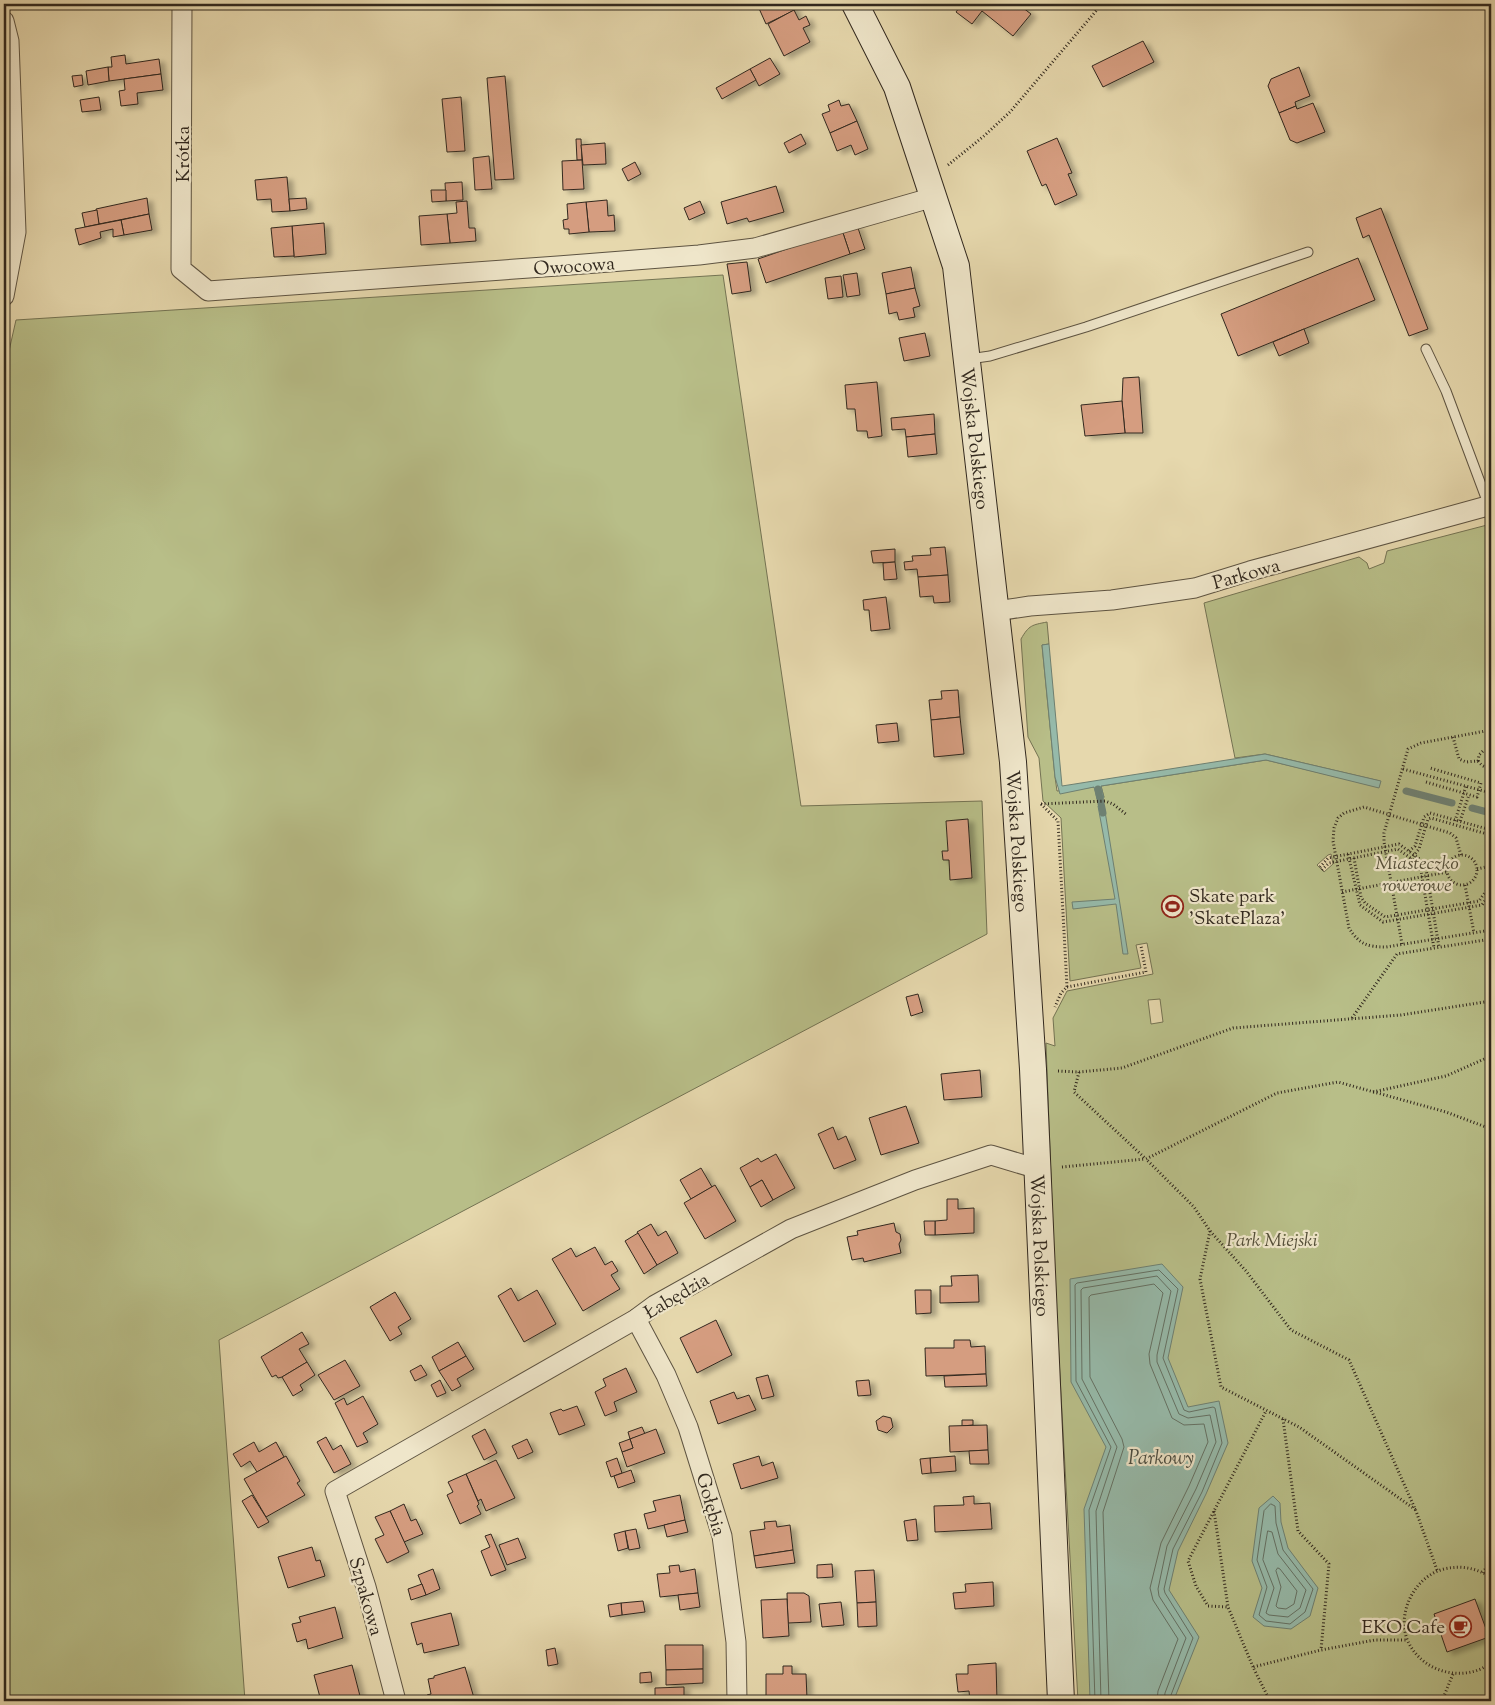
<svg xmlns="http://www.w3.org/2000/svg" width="1495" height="1705" viewBox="0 0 1495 1705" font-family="'Sorts Mill Goudy',serif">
	<defs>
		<filter id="shadow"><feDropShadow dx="5.5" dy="3" stdDeviation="2.5" flood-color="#0004"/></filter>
	</defs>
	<rect width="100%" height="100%" fill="#e6d8ad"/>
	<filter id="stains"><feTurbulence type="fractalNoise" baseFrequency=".004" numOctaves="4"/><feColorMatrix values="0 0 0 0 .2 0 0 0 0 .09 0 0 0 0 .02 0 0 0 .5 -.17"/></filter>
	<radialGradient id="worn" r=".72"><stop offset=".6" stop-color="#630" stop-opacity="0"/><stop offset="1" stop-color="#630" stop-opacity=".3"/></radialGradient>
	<g fill="#b8be88" stroke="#747353" fill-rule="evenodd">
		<path d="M723,275L801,806L982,801L987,934L219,1340L245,1701H4V373L16,320Z"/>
		<path d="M1491,524V1701H1078L1055,1286L1046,1043L1055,1046L1053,1018L1067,991L1153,974L1147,943L1136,945L1141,968L1070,981L1061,818L1043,801L1039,758L1028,737L1021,639C1029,625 1032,625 1047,622L1049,644L1042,645L1055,777L1057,791L1095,787L1098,799L1104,797L1101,786L1266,760L1379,787L1380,781L1265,754L1235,758L1204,603L1359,557L1367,563L1369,569L1384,563L1387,551ZM1331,854L1333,864L1324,872L1317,865L1328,855ZM1160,999L1163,1022L1151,1024L1148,1000Z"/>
	</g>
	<g fill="#96baaa" stroke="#6e8072">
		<path d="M1049,644L1062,786L1265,754L1381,781L1379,788L1266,760L1101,786L1104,798L1097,799L1094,787L1060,794L1055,777L1042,645Z"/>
		<path d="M1104,805L1128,954H1123L1116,904L1073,909L1072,902L1115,899L1098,806Z"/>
		<path d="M1162,1264L1183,1287L1168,1358L1188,1407L1219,1401L1228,1443L1206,1494L1178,1551L1169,1590L1199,1637L1175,1697L1176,1701H1090L1084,1509L1106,1447L1071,1382L1070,1279Z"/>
		<path d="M1273,1496L1280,1503L1281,1522L1288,1548L1318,1588L1310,1616L1291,1629L1264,1626L1253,1617L1262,1588L1252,1561L1259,1508Z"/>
	</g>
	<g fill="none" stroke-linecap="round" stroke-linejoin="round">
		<g stroke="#647164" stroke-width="1">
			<path d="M1271,1504L1275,1506L1276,1523L1283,1550L1313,1589L1305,1612L1290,1624L1266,1621L1259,1615L1267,1587L1257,1560L1264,1511Z"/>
			<path d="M1268,1531L1272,1532L1278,1554L1306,1590L1300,1608L1288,1617L1269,1615L1266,1613L1274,1588L1263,1560Z"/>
			<path d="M1278,1568L1280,1569L1297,1591L1294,1604L1286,1609L1278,1608L1276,1606L1281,1587L1276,1571Z"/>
			<path d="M1095,1701L1089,1510L1111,1447L1076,1381L1075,1285L1077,1283L1159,1270L1178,1289L1163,1358L1184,1410L1189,1412L1213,1407L1215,1408L1222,1443L1202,1492L1173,1549L1164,1589L1165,1593L1193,1638L1171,1695V1701"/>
			<path d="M1101,1701L1096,1511L1117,1447L1082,1379L1081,1290L1083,1288L1157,1276L1171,1291L1157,1355V1362L1179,1414L1188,1418L1210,1415L1216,1442L1196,1489L1167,1546L1158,1589L1159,1596L1186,1638L1165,1693L1164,1701"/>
			<path d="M1109,1701L1103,1512L1124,1447L1122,1439L1090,1377L1089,1297L1091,1295L1154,1284L1163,1293L1149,1354L1150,1364L1172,1418L1184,1425L1204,1424L1208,1442L1189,1486L1161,1543L1150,1588L1153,1600L1178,1639L1158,1691L1157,1701"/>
		</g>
		<g stroke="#6e8072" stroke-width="7">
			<path d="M1098,789L1103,813"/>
			<path d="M1406,791L1452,803"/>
			<path d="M1472,808L1491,813"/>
		</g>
	</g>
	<g fill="#d59d80" stroke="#31281e" filter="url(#shadow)">
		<path d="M757,4H792L795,10L766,24Z"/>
		<path d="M962,4H1018L1031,14L1013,36L982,11L972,24L956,12Z"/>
		<path d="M794,10L799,20L806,16L810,25L803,28L810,42L784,56L768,24Z"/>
		<path d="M1143,41L1154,62L1103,87L1092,66Z"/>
		<path d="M125,55L126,64L159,59L161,74L109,81L108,67H112L111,57Z"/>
		<path d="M770,58L780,74L759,86L750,69Z"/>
		<path d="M108,67L109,81L88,85L86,71Z"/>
		<path d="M1299,67L1310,96L1295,102L1296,106L1279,113L1268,86L1271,79Z"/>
		<path d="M750,69L756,80L722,99L716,88Z"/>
		<path d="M161,74L163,90L137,93L138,104L121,106L119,91L125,90L124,79Z"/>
		<path d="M82,75L83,85L74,87L72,76Z"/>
		<path d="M505,76L514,179L495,180L487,78Z"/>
		<path d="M99,97L101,110L82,112L80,100Z"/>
		<path d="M461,97L465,151L447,152L442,99Z"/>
		<path d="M839,100L841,106L849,104L857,121L830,133L822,114L830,111L828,105Z"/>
		<path d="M1313,103L1325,132L1297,143L1290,140L1279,113L1296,106L1297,109Z"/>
		<path d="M857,121L868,149L855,155L851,145L837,151L830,133Z"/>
		<path d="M801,134L806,144L789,153L784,143Z"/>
		<path d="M1057,138L1072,173L1068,174L1077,195L1055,205L1046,184L1042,186L1027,151Z"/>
		<path d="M576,139H581L582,160H577Z"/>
		<path d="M605,143L606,164L583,165L581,145Z"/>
		<path d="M489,156L492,189L475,190L473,158Z"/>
		<path d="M582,160L584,189L563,190L562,161Z"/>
		<path d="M635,162L641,174L628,181L622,169Z"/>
		<path d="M287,177L290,211L272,212L271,199L257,200L255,180Z"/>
		<path d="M462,182L463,200L446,201L445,183Z"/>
		<path d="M776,186L784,212L749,222L747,218L727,224L721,202Z"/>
		<path d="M431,190H446V201L432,202Z"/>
		<path d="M147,198L149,214L99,224L96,209Z"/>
		<path d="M306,198L307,209L290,211L289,199Z"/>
		<path d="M607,200L608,216L614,215L615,231L589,232L586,202Z"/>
		<path d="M467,201L469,228H475L476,241L450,243L447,214L457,213L456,202Z"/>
		<path d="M700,201L705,213L689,220L684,208Z"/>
		<path d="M586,202L589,232L569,234V229H564L563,220L568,219L567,204Z"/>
		<path d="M1381,208L1428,329L1409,336L1369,235L1363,238L1356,218Z"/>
		<path d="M97,210L99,224L85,227L82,213Z"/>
		<path d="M149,214L152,230L124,235L121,220Z"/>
		<path d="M447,214L450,243L421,245L419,216Z"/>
		<path d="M121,220L124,235L113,237V229L100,232L101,238L79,245L75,229Z"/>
		<path d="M324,223L326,254L294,257L292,226Z"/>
		<path d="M857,225L865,249L850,254L842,230Z"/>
		<path d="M292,226L294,256L274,257L271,228Z"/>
		<path d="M842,230L850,254L766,283L758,259Z"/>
		<path d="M1358,258L1375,300L1238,356L1221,314Z"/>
		<path d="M747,262L751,291L732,294L727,264Z"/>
		<path d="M911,267L915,288L886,294L882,273Z"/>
		<path d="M857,273L860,295L847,297L843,275Z"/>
		<path d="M841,276L843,297L828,299L825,278Z"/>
		<path d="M915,288L920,306L913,308L915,317L899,320L897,312L889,314L886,294Z"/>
		<path d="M1304,329L1309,343L1279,356L1273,342Z"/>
		<path d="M925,333L930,356L904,361L899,338Z"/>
		<path d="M1139,377L1143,433H1125L1122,401L1123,378Z"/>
		<path d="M877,382L882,436L868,438L867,431H857L855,409H847L845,385Z"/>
		<path d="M1122,401L1125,433L1085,436L1081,405Z"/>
		<path d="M934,414L935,434L906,437L905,429L892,430L891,418Z"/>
		<path d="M935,434L937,454L908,457L906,437Z"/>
		<path d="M945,547L948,575L918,577L917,569L905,570L904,562L913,561L912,556L931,555L930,548Z"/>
		<path d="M895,549V562L873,563L871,551Z"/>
		<path d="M895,562L897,579L884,580L883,563Z"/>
		<path d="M948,575L950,602L934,603L933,596L920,597L918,577Z"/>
		<path d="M886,597L890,629L871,631L869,610H864L863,600Z"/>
		<path d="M958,690L960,717L931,720L929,700L942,699L941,691Z"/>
		<path d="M960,717L964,754L934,757L931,720Z"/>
		<path d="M897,723L899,741L878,743L876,725Z"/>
		<path d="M968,819L972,878L950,880L949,860H943L942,851H948L946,821Z"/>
		<path d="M918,994L923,1012L911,1016L906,997Z"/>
		<path d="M980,1070L982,1097L944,1100L941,1074Z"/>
		<path d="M906,1106L919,1143L881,1155L869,1118Z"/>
		<path d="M833,1127L838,1140L846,1136L856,1160L834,1169L818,1134Z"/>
		<path d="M776,1154L795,1188L773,1200L762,1180L750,1187L740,1168L758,1158L761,1162Z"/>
		<path d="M701,1168L712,1187L691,1199L680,1180Z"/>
		<path d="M762,1180L773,1200L761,1207L750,1187Z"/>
		<path d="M715,1185L736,1221L705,1239L684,1203Z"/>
		<path d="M947,1199H958V1209L974,1208V1233L935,1235V1221L947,1220Z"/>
		<path d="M924,1221H935V1235H925Z"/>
		<path d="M894,1223L896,1232L900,1234L901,1240L899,1244L901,1253L864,1262L863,1258L852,1260L847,1237L858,1235L857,1231Z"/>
		<path d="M651,1224L658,1236L666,1231L678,1253L657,1265L637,1232Z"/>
		<path d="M638,1233L657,1265L644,1274L625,1241Z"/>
		<path d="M595,1247L605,1265L612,1261L618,1271L611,1275L620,1289L583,1311L552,1259L571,1248L576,1257Z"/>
		<path d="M978,1275L979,1302L940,1303V1286H952L951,1276Z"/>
		<path d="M511,1288L518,1301L537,1290L556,1324L524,1342L498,1296Z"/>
		<path d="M915,1290H931V1313L916,1314Z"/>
		<path d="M395,1292L411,1319L398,1327L402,1334L390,1341L370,1307Z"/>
		<path d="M716,1320L732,1355L697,1373L680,1338Z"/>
		<path d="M302,1332L309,1344L299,1349L307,1362L282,1377L278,1378L276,1375L272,1377L261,1357Z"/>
		<path d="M954,1340H970L971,1347L985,1346L986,1374L926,1376L925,1348H954Z"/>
		<path d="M458,1342L466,1356L439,1371L432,1357Z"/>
		<path d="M466,1356L474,1369L457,1379L461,1386L452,1391L439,1371Z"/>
		<path d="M345,1360L360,1386L334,1400L318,1375Z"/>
		<path d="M307,1362L315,1375L300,1385L303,1390L293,1396L282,1377Z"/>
		<path d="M421,1365L427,1375L415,1381L410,1371Z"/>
		<path d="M626,1368L637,1392L614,1402L617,1411L605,1416L595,1392L606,1386L603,1379Z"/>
		<path d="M986,1374L987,1386L945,1387L944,1376Z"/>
		<path d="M768,1375L774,1396L762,1399L756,1378Z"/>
		<path d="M440,1380L446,1393L437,1397L431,1385Z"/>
		<path d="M869,1380L871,1395L858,1396L856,1381Z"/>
		<path d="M734,1392L737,1399L749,1395L756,1410L718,1424L710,1401Z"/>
		<path d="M363,1396L378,1424L363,1433L368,1442L357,1447L335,1403L344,1398L347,1405Z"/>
		<path d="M577,1406L585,1425L559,1435L550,1413L561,1409L563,1411Z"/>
		<path d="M883,1416L891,1418L893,1427L887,1433L878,1430L876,1421Z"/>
		<path d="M962,1420H973V1425L962,1426Z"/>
		<path d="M987,1425L988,1450L950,1452L949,1426Z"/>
		<path d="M642,1427L645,1434L630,1439L628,1432Z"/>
		<path d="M485,1429L497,1453L484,1460L472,1436Z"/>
		<path d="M656,1429L665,1453L627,1467L622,1452L633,1448L630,1439Z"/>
		<path d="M326,1437L333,1450L341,1445L351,1464L334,1473L317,1442Z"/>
		<path d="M527,1439L533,1452L518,1459L512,1446Z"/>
		<path d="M630,1439L633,1448L622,1452L619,1443Z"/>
		<path d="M254,1442L259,1452L276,1442L284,1457L257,1472L250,1461L241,1467L233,1454Z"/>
		<path d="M988,1450L989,1464H970L969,1451Z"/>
		<path d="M286,1456L300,1481L297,1483L305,1495L266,1517L244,1479Z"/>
		<path d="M759,1456L762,1466L773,1462L778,1478L741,1489L733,1464Z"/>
		<path d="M955,1456L956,1471L931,1473L930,1458Z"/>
		<path d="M617,1458L622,1473L611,1477L606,1462Z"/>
		<path d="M930,1458L931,1473L922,1474L920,1459Z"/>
		<path d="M496,1460L515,1498L486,1511L481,1499L478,1501L466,1474Z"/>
		<path d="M631,1470L635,1482L618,1488L614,1476Z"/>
		<path d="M466,1474L479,1504L477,1506L481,1514L460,1524L447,1495L453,1492L448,1482Z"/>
		<path d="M252,1495L269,1522L258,1528L242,1501Z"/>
		<path d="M680,1495L685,1520L648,1529L644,1514L656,1511L653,1501Z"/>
		<path d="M974,1496V1504L990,1503L992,1529L935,1532L934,1506L964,1505L963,1497Z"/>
		<path d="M404,1504L411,1521L416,1519L423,1534L404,1542L390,1511Z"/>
		<path d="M390,1511L409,1552L387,1563L375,1539L384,1535L375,1517Z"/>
		<path d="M916,1519L918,1540L907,1541L904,1521Z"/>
		<path d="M685,1520L688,1532L667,1537L664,1525Z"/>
		<path d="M776,1521L777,1527L790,1525L793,1550L754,1556L750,1531L765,1529L764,1522Z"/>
		<path d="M636,1529L640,1548L629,1550L625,1531Z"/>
		<path d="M625,1531L628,1548L618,1551L614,1534Z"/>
		<path d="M491,1534L506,1570L491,1576L481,1551L490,1547L485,1536Z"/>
		<path d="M518,1538L526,1558L507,1565L499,1545Z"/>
		<path d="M312,1547L316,1561L320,1560L325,1576L288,1588L278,1557Z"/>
		<path d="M793,1550L795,1563L756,1568L754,1556Z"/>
		<path d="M832,1564L833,1577L817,1578V1565Z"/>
		<path d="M679,1565L680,1572L695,1569L698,1593L660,1597L657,1574L670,1573L669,1566Z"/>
		<path d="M433,1569L440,1589L426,1595L418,1575Z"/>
		<path d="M874,1570L876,1602L857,1603L855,1571Z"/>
		<path d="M993,1582L994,1606L955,1609L953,1593L966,1592L965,1584Z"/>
		<path d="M422,1584L426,1595L411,1600L408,1589Z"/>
		<path d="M698,1593L700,1607L680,1610L678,1595Z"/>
		<path d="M787,1593H804L809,1596L811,1622L788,1623Z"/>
		<path d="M787,1599L789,1636L763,1638L761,1600Z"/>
		<path d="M1475,1599L1489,1637L1447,1652L1434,1614Z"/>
		<path d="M643,1601L645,1612L622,1615L621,1603Z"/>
		<path d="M841,1602L844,1625L822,1627L819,1604Z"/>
		<path d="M876,1602L877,1626L858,1627L857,1603Z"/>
		<path d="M621,1603L622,1615L610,1617L608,1605Z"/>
		<path d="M335,1607L343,1638L308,1649L306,1639L297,1642L292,1624L301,1622L299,1617Z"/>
		<path d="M451,1613L459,1645L424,1653L422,1643L417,1645L411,1623Z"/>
		<path d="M665,1645H703V1669L666,1670Z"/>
		<path d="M555,1648L558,1664L548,1666L546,1650Z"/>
		<path d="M996,1663L997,1701H970L969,1691L958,1692L956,1674H968V1665Z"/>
		<path d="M352,1665L360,1696L341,1701H321L314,1675Z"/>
		<path d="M783,1666H792V1674H806L807,1699H766V1674H783Z"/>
		<path d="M465,1667L474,1698L464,1701H429L427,1695L431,1694L428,1679L434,1678V1676Z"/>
		<path d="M703,1669V1683L666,1685V1670Z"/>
		<path d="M651,1672L652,1682L640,1683V1673Z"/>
		<path d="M684,1687V1701H655V1688Z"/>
	</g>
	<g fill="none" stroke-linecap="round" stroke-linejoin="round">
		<defs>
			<g id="lane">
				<path d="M1426,349L1446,391L1489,506"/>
				<path d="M969,359L990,356L1086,327L1308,252"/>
			</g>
			<g id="street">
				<path d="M182,4L181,269L208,291L558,266L699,255L755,248L934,197"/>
				<path d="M4,21L9,41L16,232L4,296"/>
				<path d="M996,611L1030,606L1112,600L1195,588L1250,571L1491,505"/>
				<path d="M636,1319L666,1375L688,1427L722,1536L736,1642L737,1701"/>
				<path d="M396,1701L366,1587L335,1491L636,1319L655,1305L791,1229L915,1180L991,1155L1038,1169"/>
			</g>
			<g id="secondary">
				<path id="s1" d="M855,4L897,87L956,266L1013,762L1033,1069L1061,1701"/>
			</g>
		</defs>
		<use href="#lane" stroke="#5e5442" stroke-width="11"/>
		<use href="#street" stroke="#5e5442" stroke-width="21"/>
		<use href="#secondary" stroke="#31281e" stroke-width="28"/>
		<g stroke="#31281e" stroke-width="3" stroke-dasharray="1 2.5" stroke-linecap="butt">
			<path d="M948,165L984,136L1010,112L1102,4"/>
			<path d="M1453,737L1459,759L1466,762L1478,761"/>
			<path d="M1478,761L1479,755L1483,751L1491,750"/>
			<path d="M1478,761C1482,766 1485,768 1491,767"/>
			<path d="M1403,769L1491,793"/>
			<path d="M1426,782L1477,797L1481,783L1430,768"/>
			<path d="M1041,804L1058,821L1067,987L1061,993L1055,1007"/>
			<path d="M1041,804L1105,801L1113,804L1127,815"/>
			<path d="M1455,821L1466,786"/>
			<path d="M1460,821L1469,795"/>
			<path d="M1409,851L1415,846L1424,817L1430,813L1491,830"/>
			<path d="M1348,854L1360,905L1383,922L1482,905L1491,892"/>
			<path d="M1461,855L1456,838L1450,833L1364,807L1344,813L1338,818L1334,828L1333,841L1349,928C1359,944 1367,947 1386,947L1491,930"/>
			<circle cx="1462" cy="870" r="15"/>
			<path d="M1354,858L1361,897L1365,903L1385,917L1479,901L1491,884"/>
			<path d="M1411,859L1419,849L1428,819L1431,818L1487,834L1491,859"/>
			<path d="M1320,867L1328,858L1399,844L1425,863L1439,947"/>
			<path d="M1477,869L1491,866"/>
			<path d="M1322,870L1329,863L1398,849L1420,865L1434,948"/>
			<path d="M1465,885L1474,933"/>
			<path d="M1342,892L1447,872"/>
			<path d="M1402,944L1384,842V833L1408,749L1421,743L1491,730"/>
			<path d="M1067,987L1146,972L1141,946"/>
			<path d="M1352,1018L1397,954L1491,939"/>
			<path d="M1058,1071L1079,1072L1122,1068L1233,1028L1401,1015L1491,1001"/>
			<path d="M1079,1072L1074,1092L1146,1159"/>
			<path d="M1373,1092L1446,1076L1491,1056"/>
			<path d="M1062,1167L1145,1159"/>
			<path d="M1210,1231L1200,1279L1221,1387L1299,1427L1416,1510"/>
			<path d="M1283,1419L1298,1531L1329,1564L1321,1650"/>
			<path d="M1214,1511L1228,1607"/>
			<path d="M1437,1570L1416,1511L1349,1360L1291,1330L1246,1271L1210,1231L1194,1207L1146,1159L1277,1093L1338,1082L1446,1112L1491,1129"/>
			<path d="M1483,1573L1491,1559"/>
			<path d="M1491,1577C1476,1568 1461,1565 1444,1569C1415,1576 1397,1612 1407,1639C1418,1667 1451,1680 1478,1670C1482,1669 1487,1665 1491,1663"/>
			<path d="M1487,1665L1491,1672"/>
			<path d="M1253,1667L1228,1607L1208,1606L1196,1586L1188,1561L1266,1411"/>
			<path d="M1270,1701L1253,1667L1321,1650L1375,1640H1408"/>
			<path d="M1442,1701L1453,1674"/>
		</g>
		<use href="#lane" stroke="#efe6ca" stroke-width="9"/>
		<use href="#street" stroke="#efe6ca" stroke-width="19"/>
		<use href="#secondary" stroke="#efe6ca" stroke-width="26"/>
	</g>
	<defs>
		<symbol id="stadium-ring" viewBox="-11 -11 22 22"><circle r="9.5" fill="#efe6ca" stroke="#8f2418" stroke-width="1.5"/><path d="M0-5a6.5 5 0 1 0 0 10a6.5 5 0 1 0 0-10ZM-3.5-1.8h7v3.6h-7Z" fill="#8f2418"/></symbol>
		<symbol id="cafe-ring" viewBox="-11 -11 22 22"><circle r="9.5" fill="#efe6ca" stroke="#8f2418" stroke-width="1.5"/><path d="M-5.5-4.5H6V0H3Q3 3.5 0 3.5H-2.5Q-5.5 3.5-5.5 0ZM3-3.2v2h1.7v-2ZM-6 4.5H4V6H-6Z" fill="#8f2418"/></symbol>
	</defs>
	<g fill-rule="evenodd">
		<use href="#stadium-ring" x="1160" y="894" width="25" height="25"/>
		<use href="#cafe-ring" x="1448" y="1614" width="25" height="25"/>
	</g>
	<g text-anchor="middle" stroke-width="4.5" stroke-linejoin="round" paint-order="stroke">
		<g font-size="19" fill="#31281e" stroke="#efe6ca">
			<text transform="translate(182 154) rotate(-90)" y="7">Krótka</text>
			<text transform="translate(574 265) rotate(-4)" y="7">Owocowa</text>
			<text dy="7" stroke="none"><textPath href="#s1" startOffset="455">Wojska Polskiego</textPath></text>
			<text transform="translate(1246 573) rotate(-16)" y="7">Parkowa</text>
			<text dy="7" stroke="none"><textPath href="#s1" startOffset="860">Wojska Polskiego</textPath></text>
			<text dy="7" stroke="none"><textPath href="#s1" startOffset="1265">Wojska Polskiego</textPath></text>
			<text transform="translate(676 1295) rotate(-31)" y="7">Łabędzia</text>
			<text transform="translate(712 1504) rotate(74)" y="7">Gołębia</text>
			<text transform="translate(367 1596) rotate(74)" y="7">Szpakowa</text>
		</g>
		<g font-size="19" font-style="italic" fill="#534e38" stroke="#efe6ca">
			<text x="1417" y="869">Miasteczko<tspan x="1417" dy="22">rowerowe</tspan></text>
			<text x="1272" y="1246">Park Miejski</text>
		</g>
		<g font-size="19" fill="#31281e" stroke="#efe6ca" text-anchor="start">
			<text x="1189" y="902">Skate park<tspan x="1189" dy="22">'SkatePlaza'</tspan></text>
			<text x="1445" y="1633" text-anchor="end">EKO Cafe</text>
		</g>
		<g font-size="20" font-style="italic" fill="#4a4c41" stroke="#efe6ca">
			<text x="1161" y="1464">Parkowy</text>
		</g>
	</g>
	<rect width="1495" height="1705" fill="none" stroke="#e6d8ad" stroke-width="20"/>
	<rect x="5" y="5" width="1485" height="1695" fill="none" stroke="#31281e" stroke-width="2.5"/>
	<rect x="10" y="10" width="1475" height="1685" fill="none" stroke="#31281e"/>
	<rect width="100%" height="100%" filter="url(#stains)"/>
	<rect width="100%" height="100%" fill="url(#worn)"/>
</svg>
